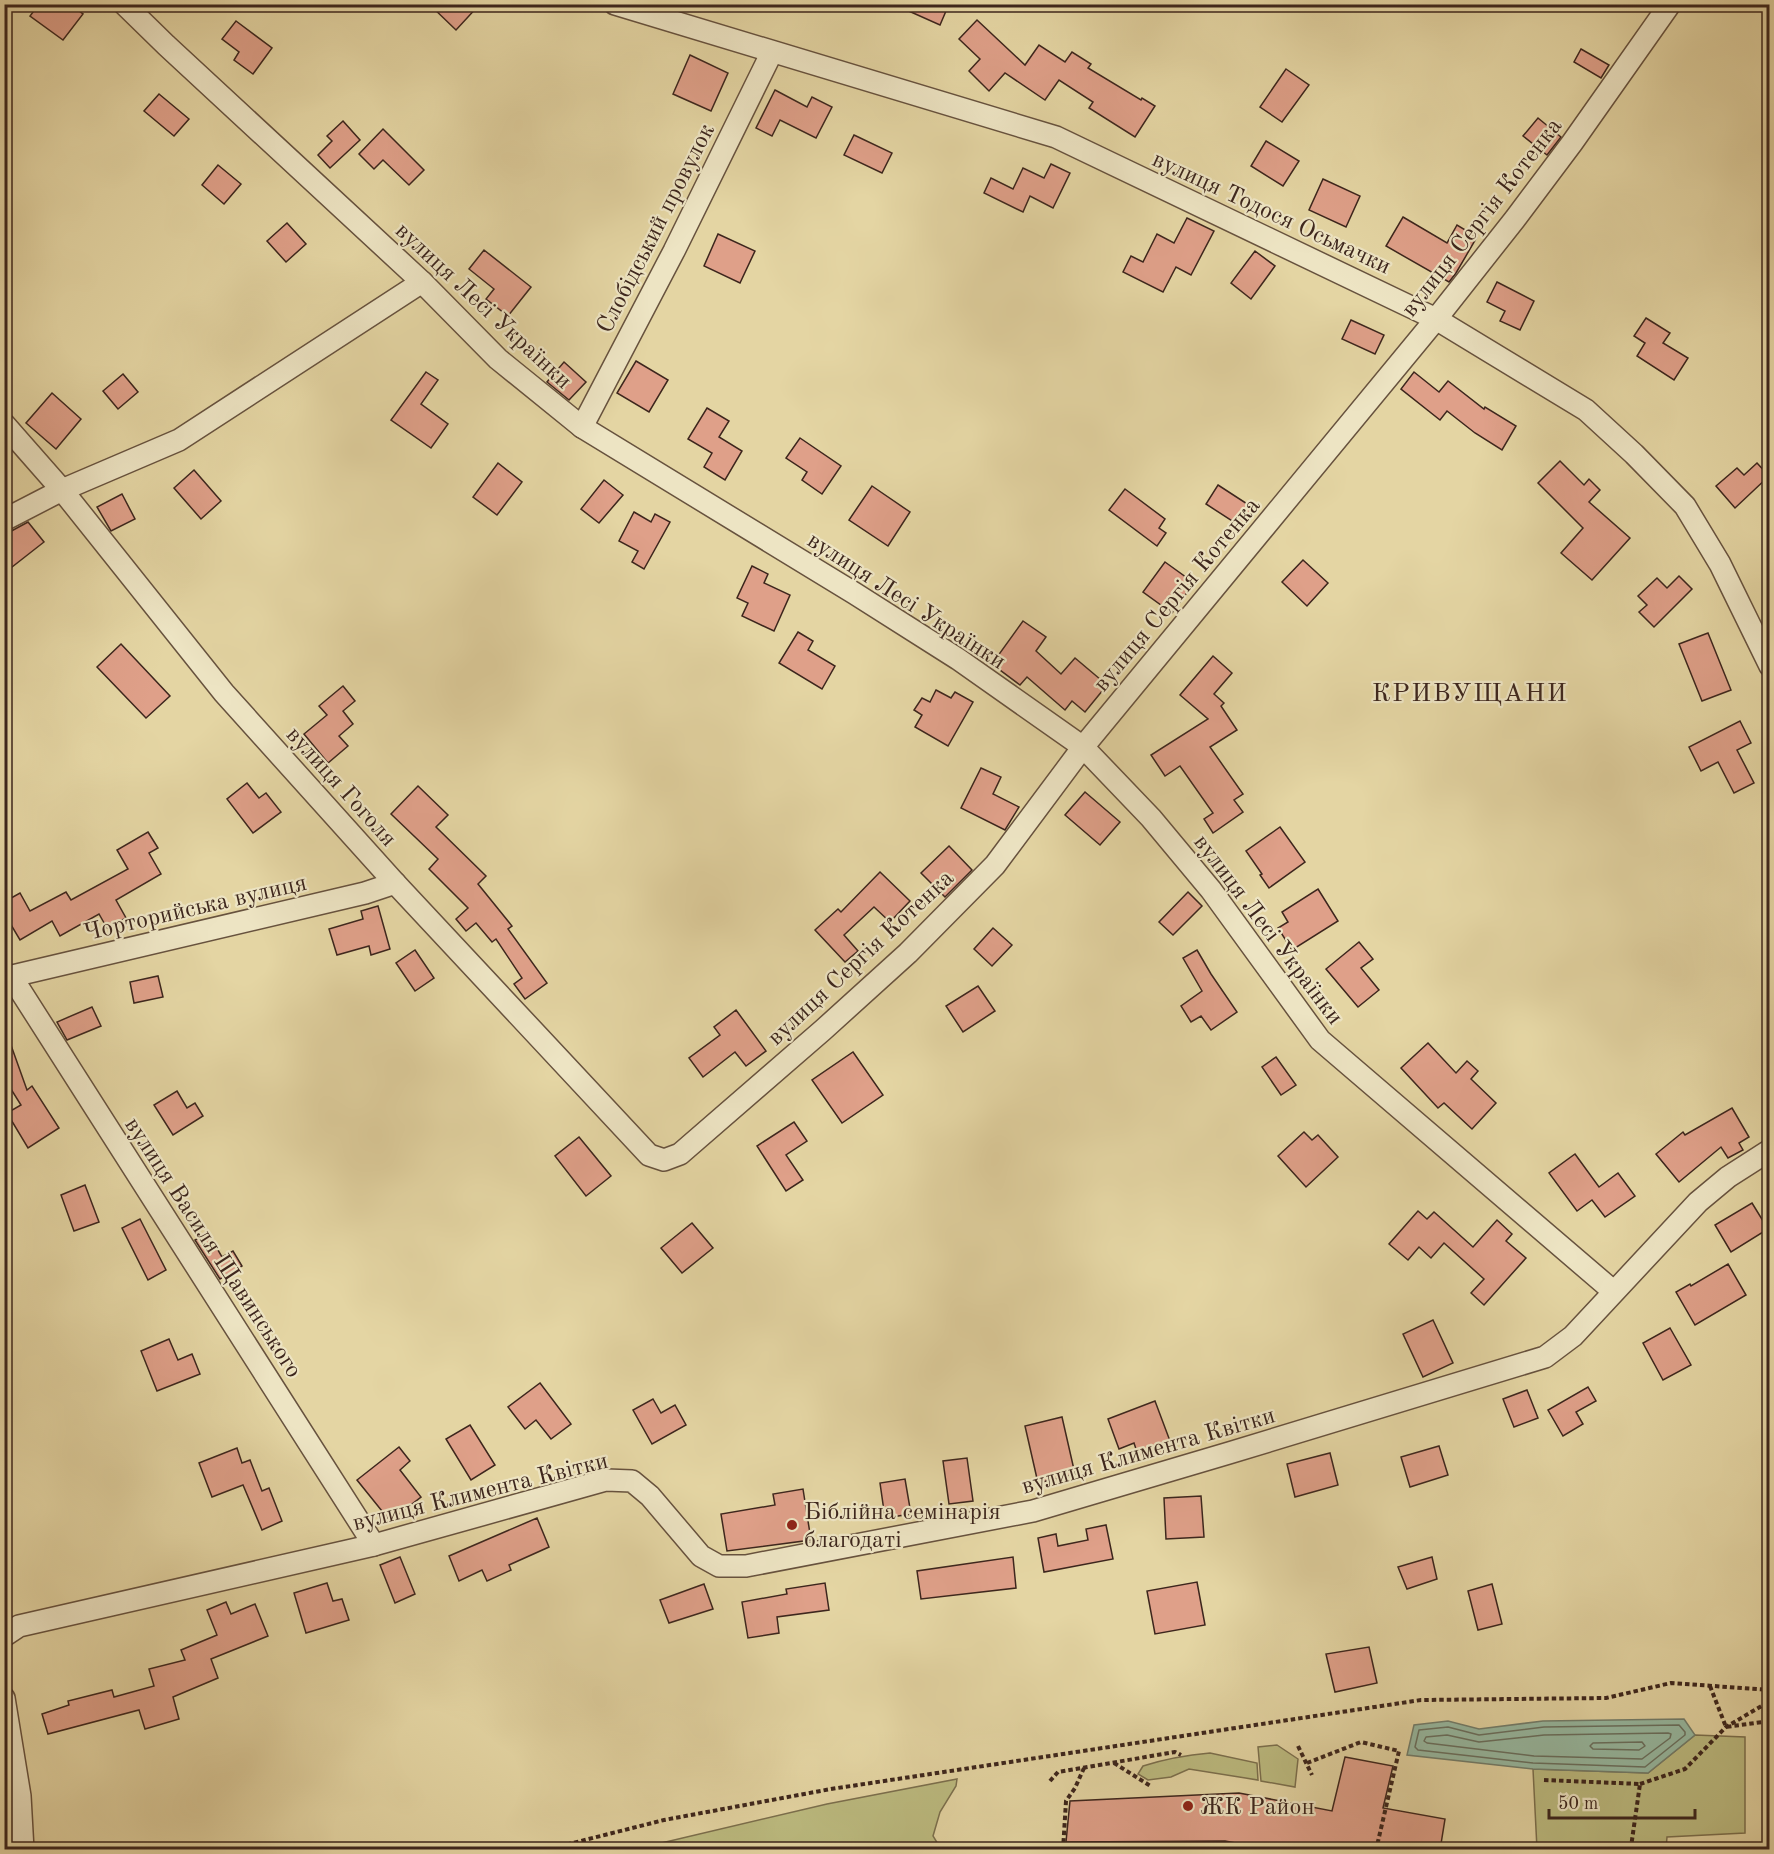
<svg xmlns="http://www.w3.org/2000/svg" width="1774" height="1854" viewBox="0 0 1774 1854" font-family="'Old Standard TT',serif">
	<rect width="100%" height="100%" fill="#e4d5a3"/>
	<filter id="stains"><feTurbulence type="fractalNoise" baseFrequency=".00333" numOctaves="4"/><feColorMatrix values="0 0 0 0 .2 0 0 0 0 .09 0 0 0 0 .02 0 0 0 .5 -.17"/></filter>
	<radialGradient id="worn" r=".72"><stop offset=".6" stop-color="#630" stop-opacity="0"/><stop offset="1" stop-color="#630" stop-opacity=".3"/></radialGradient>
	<g fill="#bcbb80" stroke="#7c704e" stroke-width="1.5">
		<path d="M1695,1735L1745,1737V1833L1667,1837L1666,1849H1537L1533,1769L1648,1773Z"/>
		<path d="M1277,1745L1298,1759L1295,1787L1261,1781L1258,1747Z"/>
		<path d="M1210,1753L1257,1763L1258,1780L1189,1769L1171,1777L1148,1780L1138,1774L1143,1766C1165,1759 1187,1755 1210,1753Z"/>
		<path d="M957,1779L956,1786L940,1812L933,1836L941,1849H636L827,1804Z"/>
	</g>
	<path fill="#97b9a1" stroke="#737e6c" stroke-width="1.5" d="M1684,1719L1695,1735L1648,1773L1533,1769L1407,1755L1414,1725L1448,1721L1479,1729L1543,1721Z"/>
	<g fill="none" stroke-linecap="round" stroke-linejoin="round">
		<g stroke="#6a705f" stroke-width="1.5">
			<path d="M1679,1725L1685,1732V1735L1645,1767L1533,1763L1418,1750L1415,1747L1419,1730L1448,1727L1479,1735L1544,1727Z"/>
			<path d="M1668,1733L1671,1734L1670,1738L1642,1759L1534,1756L1427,1743L1424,1741L1426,1737L1447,1735L1479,1742L1544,1735Z"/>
			<path d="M1642,1742L1645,1746L1639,1750L1593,1749L1590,1746L1593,1743Z"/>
		</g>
	</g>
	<g fill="#dfa089" stroke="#3d261d" stroke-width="1.5">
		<path d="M39,4H70L83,14L63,40L30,16Z"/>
		<path d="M429,4H480L456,30Z"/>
		<path d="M893,4H949L940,25Z"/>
		<path d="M977,20L1025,65L1039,45L1065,62L1072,52L1091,64L1088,68L1141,100L1142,98L1155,106L1135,137L1089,108L1093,102L1059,80L1045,100L1005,73L989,91L969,71L980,59L959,39Z"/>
		<path d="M236,21L272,48L253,74L234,60L239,52L222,39Z"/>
		<path d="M1581,49L1609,65L1601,78L1574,62Z"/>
		<path d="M690,55L728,73L711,111L673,94Z"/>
		<path d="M1286,69L1309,85L1282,122L1260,107Z"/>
		<path d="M775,90L807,107L812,97L832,107L816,138L780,120L772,136L756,128Z"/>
		<path d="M159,94L189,119L174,136L144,111Z"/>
		<path d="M1538,118L1561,137L1547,155L1523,136Z"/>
		<path d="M343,121L360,140L330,168L318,155L332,141L327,136Z"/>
		<path d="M383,129L424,170L409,185L383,160L374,169L359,154Z"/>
		<path d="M854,135L892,153L882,173L844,155Z"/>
		<path d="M1266,141L1299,161L1283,186L1251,166Z"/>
		<path d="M1051,164L1070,173L1053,208L1030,196L1023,212L984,193L991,178L1013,189L1023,168L1044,178Z"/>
		<path d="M218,165L241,184L224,204L202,185Z"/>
		<path d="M1323,179L1360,196L1346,227L1309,210Z"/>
		<path d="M1403,217L1447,243L1457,225L1477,237L1456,273L1449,282L1386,246Z"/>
		<path d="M1187,218L1214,231L1191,275L1176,267L1163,292L1123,272L1131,256L1143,262L1157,234L1174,243Z"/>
		<path d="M287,223L306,244L286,262L267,241Z"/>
		<path d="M718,234L755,251L740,283L704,266Z"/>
		<path d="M484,250L531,287L508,316L486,299L494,289L469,269Z"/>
		<path d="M1255,251L1275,266L1251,299L1231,283Z"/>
		<path d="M1497,282L1534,301L1520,330L1500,321L1505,311L1487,302Z"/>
		<path d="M1646,318L1670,333L1663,343L1688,358L1674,380L1637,356L1645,343L1634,336Z"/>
		<path d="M1351,320L1384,335L1375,354L1342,339Z"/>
		<path d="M636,361L668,380L649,412L617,393Z"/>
		<path d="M564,362L586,382L569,400L547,382Z"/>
		<path d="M426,372L438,380L421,404L448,424L431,448L391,420Z"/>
		<path d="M1414,372L1439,392L1448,381L1484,409L1485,407L1516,426L1502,450L1475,433L1447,411L1440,420L1401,389Z"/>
		<path d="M123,374L138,392L118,409L103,391Z"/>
		<path d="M52,393L81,419L56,449L26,423Z"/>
		<path d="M707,408L729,421L719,437L742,451L725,480L704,467L712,453L688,439Z"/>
		<path d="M800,438L841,466L822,494L802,480L807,472L786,458Z"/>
		<path d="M1560,461L1584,485L1589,479L1600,490L1589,502L1630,538L1592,580L1561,553L1583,528L1538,483Z"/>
		<path d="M498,463L522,482L497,515L473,497Z"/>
		<path d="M1757,463L1769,476L1735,508L1716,486L1737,468L1744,475Z"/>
		<path d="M194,470L221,501L201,519L174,488Z"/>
		<path d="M604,480L623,495L599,523L581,509Z"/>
		<path d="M1218,485L1255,509L1243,528L1206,504Z"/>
		<path d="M872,486L910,512L888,546L849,520Z"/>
		<path d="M1125,489L1165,519L1159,528L1166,533L1157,546L1109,510Z"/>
		<path d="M122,494L135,519L111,531L97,507Z"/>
		<path d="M634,512L651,522L655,514L670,522L644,569L632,562L638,551L619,541Z"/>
		<path d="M28,522L44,542L12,567L4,558V535Z"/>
		<path d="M1303,560L1328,583L1307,606L1282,582Z"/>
		<path d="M1165,562L1194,583L1172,613L1143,592Z"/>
		<path d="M752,566L768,574L764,583L790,595L774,631L742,616L748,603L737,598Z"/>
		<path d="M1679,576L1692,589L1654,627L1639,612L1647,605L1638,596L1657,578L1667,588Z"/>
		<path d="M1023,621L1046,637L1036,651L1061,674L1075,658L1107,685L1085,712L1072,701L1065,710L1027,677L1020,685L992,664Z"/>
		<path d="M798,632L813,641L808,650L835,666L822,689L779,663Z"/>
		<path d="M1708,633L1731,690L1702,701L1679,644Z"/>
		<path d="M121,644L170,696L146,718L97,667Z"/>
		<path d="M1213,656L1232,673L1214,694L1224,703L1221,706L1237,730L1210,747L1243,794L1234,800L1243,812L1213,833L1204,819L1213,813L1180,766L1165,776L1151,755L1208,719L1180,695Z"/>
		<path d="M343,686L355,701L343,711L353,724L339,736L348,746L328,763L304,734L327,715L319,706Z"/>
		<path d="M936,690L951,698L955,692L973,702L948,746L915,727L922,715L914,710L922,698L930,702Z"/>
		<path d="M1740,721L1751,743L1737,750L1754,783L1734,793L1718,762L1701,771L1689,747Z"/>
		<path d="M981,768L1001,777L993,794L1019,807L1005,830L961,808Z"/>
		<path d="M247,783L259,798L266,793L281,812L253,833L227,799Z"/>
		<path d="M418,786L448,815L436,827L486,876L478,884L512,926L508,929L547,983L525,999L514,984L522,978L496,939L492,942L476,923L466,931L456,919L468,908L429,869L438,859L391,814Z"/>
		<path d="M1085,792L1120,822L1100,845L1065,815Z"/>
		<path d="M1280,827L1305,862L1269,888L1260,875L1262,874L1246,851Z"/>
		<path d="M148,832L158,848L149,853L161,874L116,900L126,918L107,928L99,914L60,936L52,921L20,940L4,913V902L20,893L30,911L66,892L71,900L128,869L117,850Z"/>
		<path d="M949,846L972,870L945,897L921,873Z"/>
		<path d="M880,872L910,901L890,922L874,907L844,935L858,951L845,962L815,930L838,909L841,912Z"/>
		<path d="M1318,889L1338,921L1292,950L1278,928L1288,922L1282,912Z"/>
		<path d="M1188,892L1202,906L1173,935L1159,922Z"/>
		<path d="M378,906L390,949L371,955L369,946L337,955L329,929L363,919L361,911Z"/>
		<path d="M993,928L1012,945L992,966L974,949Z"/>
		<path d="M1359,942L1373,959L1361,968L1379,990L1358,1007L1326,969Z"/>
		<path d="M415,950L434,978L415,991L396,963Z"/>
		<path d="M1197,950L1211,974L1237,1012L1211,1030L1201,1016L1191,1022L1181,1006L1202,991L1183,958Z"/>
		<path d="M158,976L163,997L134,1003L130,982Z"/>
		<path d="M978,986L995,1011L963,1032L946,1006Z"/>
		<path d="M92,1007L101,1026L67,1040L57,1022Z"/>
		<path d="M736,1010L766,1051L746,1066L735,1052L703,1077L689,1058L720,1035L714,1027Z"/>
		<path d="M4,1034H7L27,1090L32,1086L59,1128L28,1148L7,1113L21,1105L4,1078Z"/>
		<path d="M1428,1043L1456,1073L1467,1061L1478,1071L1471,1079L1496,1103L1472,1129L1444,1103L1438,1108L1401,1068Z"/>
		<path d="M853,1052L883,1095L842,1123L812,1080Z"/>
		<path d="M1276,1057L1296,1085L1281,1095L1262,1067Z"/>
		<path d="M177,1091L187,1108L195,1103L203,1116L173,1135L154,1105Z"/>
		<path d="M1732,1108L1749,1137L1739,1143L1743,1150L1728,1158L1721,1147L1679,1182L1656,1154L1683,1132L1685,1135Z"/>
		<path d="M794,1122L807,1141L786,1155L803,1180L786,1191L757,1146Z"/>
		<path d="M1304,1132L1312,1140L1318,1135L1338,1157L1306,1187L1278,1156Z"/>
		<path d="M579,1137L611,1176L586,1196L555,1156Z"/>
		<path d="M1575,1154L1599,1187L1618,1173L1635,1196L1605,1217L1592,1200L1577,1211L1549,1173Z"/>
		<path d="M85,1185L99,1222L74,1231L61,1195Z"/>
		<path d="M1752,1203L1768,1229L1731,1252L1715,1225Z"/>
		<path d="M1418,1211L1427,1219L1434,1212L1473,1247L1497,1220L1512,1234L1506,1241L1526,1258L1484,1305L1471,1293L1484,1279L1444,1243L1431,1258L1419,1247L1408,1260L1389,1244Z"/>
		<path d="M140,1219L166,1270L148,1280L122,1228Z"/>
		<path d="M692,1223L713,1248L682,1273L661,1248Z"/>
		<path d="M208,1233L222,1257L233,1251L242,1266L220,1279L195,1240Z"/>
		<path d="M1728,1264L1746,1295L1695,1325L1676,1292L1690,1284L1691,1286Z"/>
		<path d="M1433,1320L1453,1363L1423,1377L1403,1334Z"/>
		<path d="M1670,1328L1691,1365L1663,1380L1643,1343Z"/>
		<path d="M169,1339L178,1360L192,1354L200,1374L157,1391L141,1351Z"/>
		<path d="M540,1383L571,1424L551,1439L536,1420L525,1429L508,1407Z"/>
		<path d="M1588,1387L1596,1401L1576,1412L1583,1424L1563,1436L1548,1410Z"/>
		<path d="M1527,1390L1538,1418L1514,1427L1503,1399Z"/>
		<path d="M653,1399L661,1413L675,1405L686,1425L652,1444L633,1410Z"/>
		<path d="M1155,1401L1173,1449L1140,1461L1134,1443L1119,1449L1108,1419Z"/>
		<path d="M1062,1417L1075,1474L1038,1483L1025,1426Z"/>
		<path d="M470,1425L495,1465L471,1480L446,1439Z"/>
		<path d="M1439,1446L1448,1475L1410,1487L1401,1457Z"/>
		<path d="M399,1447L410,1461L400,1470L421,1497L390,1521L357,1480Z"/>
		<path d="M237,1448L242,1463L250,1460L262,1491L269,1488L282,1521L262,1530L243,1485L212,1497L199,1463Z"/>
		<path d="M1330,1453L1338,1485L1295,1497L1287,1464Z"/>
		<path d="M967,1458L973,1501L949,1504L943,1461Z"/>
		<path d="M905,1479L911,1514L885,1518L880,1483Z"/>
		<path d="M803,1489L811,1540L727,1551L721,1514L775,1505L773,1494Z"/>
		<path d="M1201,1496L1204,1537L1166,1539L1164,1498Z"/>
		<path d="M537,1518L549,1547L509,1565L511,1570L487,1581L482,1570L459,1581L449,1556Z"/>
		<path d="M1106,1525L1113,1559L1044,1572L1038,1538L1056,1534L1058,1546L1088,1540L1086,1529Z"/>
		<path d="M400,1557L415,1594L395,1603L380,1565Z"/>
		<path d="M1013,1557L1016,1588L921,1599L917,1571Z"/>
		<path d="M1432,1557L1437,1579L1407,1589L1398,1567Z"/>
		<path d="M1197,1582L1205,1625L1155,1634L1147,1591Z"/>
		<path d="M327,1583L333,1601L342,1599L349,1620L306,1633L294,1593Z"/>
		<path d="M825,1583L829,1610L777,1617L779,1633L748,1638L742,1602L787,1594L786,1589Z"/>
		<path d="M704,1584L713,1609L669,1623L660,1600Z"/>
		<path d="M1492,1584L1502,1624L1478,1630L1468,1591Z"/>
		<path d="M226,1602L231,1614L255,1604L268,1636L211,1659L218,1678L173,1697L179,1719L145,1729L139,1710L48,1734L42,1714L69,1705L68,1701L112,1690L114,1697L154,1686L149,1669L185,1660L181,1650L217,1635L207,1610Z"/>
		<path d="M1369,1647L1377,1683L1335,1692L1326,1654Z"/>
		<path d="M1345,1757L1393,1766L1383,1808L1445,1819L1440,1850H1273L1225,1841L1066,1842L1070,1801L1239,1793L1332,1811Z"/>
	</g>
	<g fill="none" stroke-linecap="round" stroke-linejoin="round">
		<defs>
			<g id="minor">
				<path d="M124,4L166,45L422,282L498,359L582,427L854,593L958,659L1083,747L1151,818L1211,890L1320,1040L1613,1291"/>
				<path d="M615,4L1056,137L1436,319L1586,410L1634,454L1685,506L1720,564L1770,666"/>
				<path d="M4,424L62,490L224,693L395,883L649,1155L664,1160L680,1154L823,1030L908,953L995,865L1083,747L1436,319L1515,219L1572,143L1670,4"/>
				<path d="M582,427L674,251L772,52"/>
				<path d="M4,520L62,490L179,440L422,282"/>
				<path d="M11,976L374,1545"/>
				<path d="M4,978L365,893L395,883"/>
				<path d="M4,1636L19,1626L374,1545L606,1480L632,1481L650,1496L701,1556L719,1566H746L1033,1511L1229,1453L1545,1357L1573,1336L1698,1202L1728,1177L1770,1150"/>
				<path d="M4,1698L20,1796L23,1850"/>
			</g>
		</defs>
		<use href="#minor" stroke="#67523e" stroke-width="24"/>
		<g stroke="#3d261d" stroke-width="4" stroke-dasharray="4.5 3" stroke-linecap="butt">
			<path d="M1710,1686L1726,1727L1770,1721"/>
			<path d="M1298,1746L1312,1775"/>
			<path d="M1114,1763L1152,1787"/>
			<path d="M1307,1763L1361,1742L1399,1751L1376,1850"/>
			<path d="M1544,1780L1640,1784L1631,1847"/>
			<path d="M1050,1781L1058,1772L1175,1752L1181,1755"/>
			<path d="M1640,1784L1685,1769L1726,1727L1770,1701"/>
			<path d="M700,1848V1850"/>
			<path d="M545,1850L664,1820L831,1789L1421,1700L1606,1698L1671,1683L1770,1690"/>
			<path d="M1063,1850L1066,1801L1075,1788L1084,1768"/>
		</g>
		<use href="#minor" stroke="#ede4c3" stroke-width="21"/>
	</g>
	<g fill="#8f2418" stroke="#ede4c3" stroke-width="2">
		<circle cx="792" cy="1525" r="6"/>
		<circle cx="1188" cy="1806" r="6"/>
	</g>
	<g text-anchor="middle" stroke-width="4.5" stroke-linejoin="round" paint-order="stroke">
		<g font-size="24" fill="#3d261d" stroke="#ede4c3">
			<text transform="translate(1272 212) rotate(25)" y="8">вулиця Тодося Осьмачки</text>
			<text transform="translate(1481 217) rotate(-52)" y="8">вулиця Сергія Котенка</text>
			<text transform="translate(655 228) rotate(-63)" y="8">Слобідський провулок</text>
			<text transform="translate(484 305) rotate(43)" y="8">вулиця Лесі Українки</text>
			<text transform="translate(1176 594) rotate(-50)" y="8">вулиця Сергія Котенка</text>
			<text transform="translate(907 600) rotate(33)" y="8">вулиця Лесі Українки</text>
			<text transform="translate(342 786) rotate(48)" y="8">вулиця Гоголя</text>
			<text transform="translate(195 907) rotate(-13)" y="8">Чорторийська вулиця</text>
			<text transform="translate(1269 929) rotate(53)" y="8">вулиця Лесі Українки</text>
			<text transform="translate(860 957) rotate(-43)" y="8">вулиця Сергія Котенка</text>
			<text transform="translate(214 1247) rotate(57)" y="8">вулиця Василя Щавинського</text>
			<text transform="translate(1148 1450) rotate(-16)" y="8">вулиця Климента Квітки</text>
			<text transform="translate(480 1491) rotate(-14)" y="8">вулиця Климента Квітки</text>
		</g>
		<g font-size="24" fill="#3d261d" stroke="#ede4c3" text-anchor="start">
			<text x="804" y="1519">Біблійна семінарія<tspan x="804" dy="28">благодаті</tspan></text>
			<text x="1200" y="1814">ЖК Район</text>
		</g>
		<g font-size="26" letter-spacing="1.5" fill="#3d261d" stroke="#ede4c3">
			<text x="1470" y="701">КРИВУЩАНИ</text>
		</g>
	</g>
	<rect width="1774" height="1854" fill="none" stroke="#e4d5a3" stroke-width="24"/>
	<rect x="6" y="6" width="1762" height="1842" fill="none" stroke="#3d261d" stroke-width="3"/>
	<rect x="12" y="12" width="1750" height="1830" fill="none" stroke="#3d261d" stroke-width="1.5"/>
	<path d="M1549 1809v9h146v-9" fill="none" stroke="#3d261d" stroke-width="3"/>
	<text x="1558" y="1809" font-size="18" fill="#3d261d" stroke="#ede4c3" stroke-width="4.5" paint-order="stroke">50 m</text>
	<rect width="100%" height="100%" filter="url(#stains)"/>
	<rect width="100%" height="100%" fill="url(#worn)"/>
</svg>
